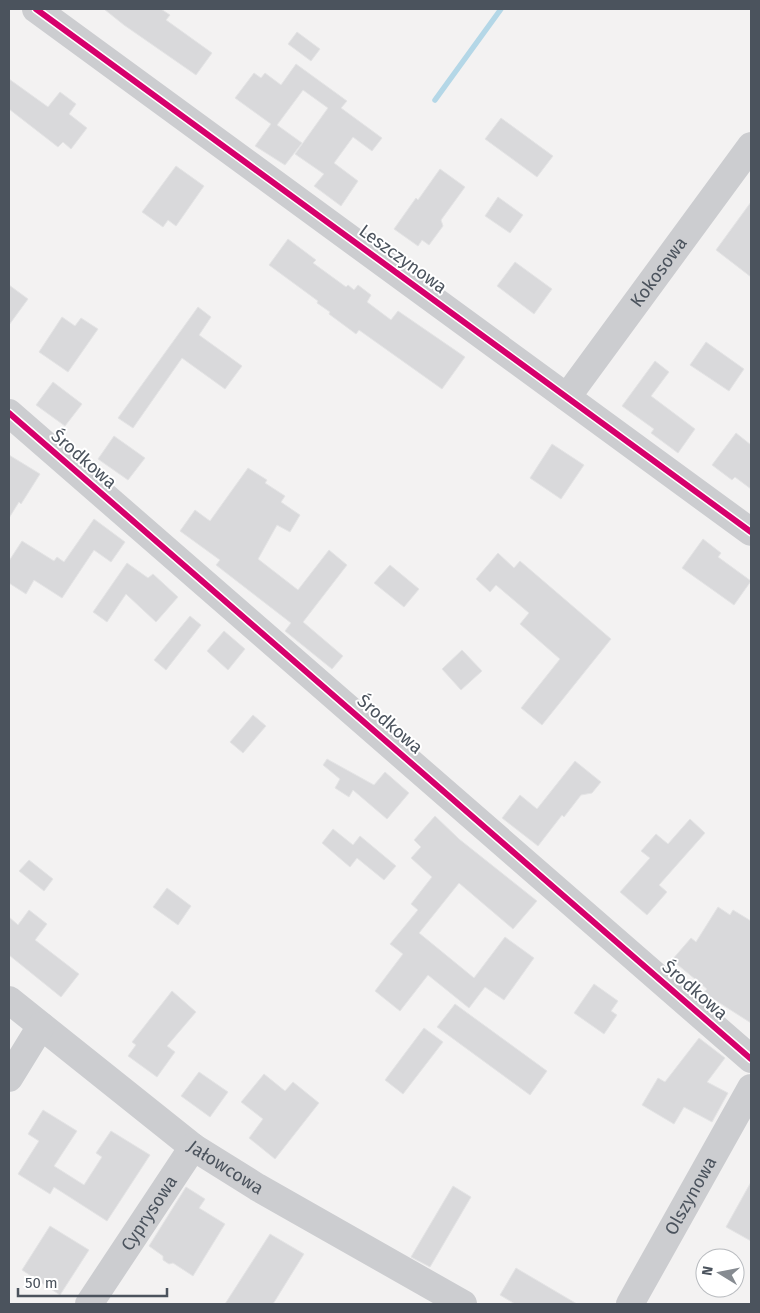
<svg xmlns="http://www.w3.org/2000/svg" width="760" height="1313" viewBox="0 0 760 1313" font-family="'Fira Sans',sans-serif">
	<rect width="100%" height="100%" fill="#f3f2f2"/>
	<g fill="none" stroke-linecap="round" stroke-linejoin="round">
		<path stroke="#b4d7e7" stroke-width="5.5" d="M435,100L501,9"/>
	</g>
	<g fill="#d9d9db" stroke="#e4e4e5">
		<path d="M104,9H161L170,15L166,20L212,53L196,75L124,25Z"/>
		<path d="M297,32L320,49L311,61L288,44Z"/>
		<path d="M296,64L347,101L341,108L382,138L372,151L353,137L334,163L358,181L341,206L314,186L324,174L295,154L328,108L303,90L277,125L302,143L285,165L255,146L271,124L235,98L254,73L261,78L265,73L281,85Z"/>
		<path d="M9,79L48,107L60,92L76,104L69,114L87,128L71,149L63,142L58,147L9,109Z"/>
		<path d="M501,118L553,156L537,177L485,139Z"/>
		<path d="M176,166L204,186L176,226L168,220L163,227L142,212Z"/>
		<path d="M440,169L465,187L441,220L443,226L429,245L422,240L418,246L394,229L416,198L418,200Z"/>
		<path d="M498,197L523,215L510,233L485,216Z"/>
		<path d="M751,202V277L716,250Z"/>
		<path d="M288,239L316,260L313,263L346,287L348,285L354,290L358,285L371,295L367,302L391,320L398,311L465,357L442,389L359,330L356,334L329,314L330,312L317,303L318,301L269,265Z"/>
		<path d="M515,262L552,289L534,314L497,286Z"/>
		<path d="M9,285L28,299L9,325Z"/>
		<path d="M198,307L211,317L199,335L242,366L225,389L182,358L133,428L118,418Z"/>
		<path d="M62,317L75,326L81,318L98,329L68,372L39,352Z"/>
		<path d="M706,342L744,369L729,391L690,365Z"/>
		<path d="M655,361L669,372L651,396L695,429L678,453L651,433L654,429L622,406Z"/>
		<path d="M53,382L82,404L65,426L36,405Z"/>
		<path d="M736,433L751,445V489L735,477L732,480L712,465Z"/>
		<path d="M114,436L145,458L128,480L98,459Z"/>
		<path d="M552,444L584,465L561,499L530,478Z"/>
		<path d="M9,455L40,474L21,504L19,502L9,518Z"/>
		<path d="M248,468L267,480L265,483L285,496L281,502L300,515L290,532L277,525L258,559L298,590L329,550L347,565L303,622L343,656L332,669L285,631L291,623L216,565L220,560L180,531L195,510L210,521Z"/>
		<path d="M94,519L125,542L111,562L94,550L62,598L34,580L26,594L9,583V561L22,541L54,561L57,557L64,562Z"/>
		<path d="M703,539L721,553L718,557L751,581L734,605L682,568Z"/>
		<path d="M498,553L514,568L520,561L611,639L542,725L521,708L560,659L520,624L529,613L496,585L490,592L476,579Z"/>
		<path d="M127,563L148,578L153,574L178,597L156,622L126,594L107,622L93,612Z"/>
		<path d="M390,565L419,589L404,607L374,583Z"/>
		<path d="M190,616L201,625L166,670L154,660Z"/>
		<path d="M224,631L245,649L228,670L207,651Z"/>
		<path d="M462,650L482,671L461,690L442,669Z"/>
		<path d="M253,715L266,726L243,753L230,742Z"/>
		<path d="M327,759L374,785L385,772L409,793L387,819L353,790L349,797L335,788L340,779L323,765Z"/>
		<path d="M575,761L601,782L592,793L581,795L564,817L562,815L538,846L502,818L520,795L537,809Z"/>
		<path d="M435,816L459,839L537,901L513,929L459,883L419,933L474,978L505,937L534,958L504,1000L485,987L469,1008L428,975L400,1011L375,991L403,954L390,944L418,910L411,904L432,877L411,858L421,847L414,840Z"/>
		<path d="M690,819L705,833L659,885L667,892L647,915L620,892L650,858L641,851L656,834L668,844Z"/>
		<path d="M333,829L353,845L360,836L396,866L384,880L357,858L350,867L322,843Z"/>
		<path d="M29,860L53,879L44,891L19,871Z"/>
		<path d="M167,888L191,906L178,925L153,907Z"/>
		<path d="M718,907L730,915L733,910L751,921V1023L704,993L707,989L672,960L691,938L696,942Z"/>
		<path d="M29,910L47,924L35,940L79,974L61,997L9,955V917L18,925Z"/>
		<path d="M594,984L618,1001L611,1011L617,1015L604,1034L574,1013Z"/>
		<path d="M172,991L196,1012L167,1046L175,1052L157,1077L128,1056L136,1045L132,1042Z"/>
		<path d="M455,1004L547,1071L530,1095L437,1027Z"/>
		<path d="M424,1028L443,1042L403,1094L385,1080Z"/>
		<path d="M699,1038L725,1058L707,1082L728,1093L712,1122L684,1107L674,1124L642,1105L658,1078L665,1082Z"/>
		<path d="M199,1072L228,1092L210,1117L181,1096Z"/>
		<path d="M264,1074L285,1091L293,1082L319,1103L275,1159L249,1138L263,1119L241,1102Z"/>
		<path d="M43,1110L77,1131L54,1166L84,1185L102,1157L96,1153L111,1131L150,1155L107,1221L54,1187L50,1194L18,1174L39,1141L28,1134Z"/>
		<path d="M751,1182V1241L726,1227Z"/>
		<path d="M453,1186L471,1197L430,1267L411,1257Z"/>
		<path d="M186,1187L205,1199L199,1208L225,1224L193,1276L173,1263L169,1264L163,1260V1256L149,1246Z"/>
		<path d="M50,1226L89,1250L60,1295L22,1270Z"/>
		<path d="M270,1234L304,1254L273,1304H225Z"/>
		<path d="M516,1268L577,1304H515L500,1295Z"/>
	</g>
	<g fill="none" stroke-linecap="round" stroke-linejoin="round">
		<g stroke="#cccdd0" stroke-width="28">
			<path d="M36,9L751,532"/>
			<path id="s1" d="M567,397L751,146"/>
			<path d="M9,413L751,1059"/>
			<path id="s2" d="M9,1000L193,1147L257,1187L463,1304"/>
			<path d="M9,1078L41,1026"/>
			<path id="s3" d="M89,1304L193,1147"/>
			<path id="s4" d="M630,1304L751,1088"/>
		</g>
		<defs>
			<g id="cycleway">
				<path d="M36,9L751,532"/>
				<path d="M9,413L751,1059"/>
			</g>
		</defs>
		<use href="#cycleway" stroke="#fff" stroke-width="9"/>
		<use href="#cycleway" stroke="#d6006c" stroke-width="6"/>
	</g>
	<g text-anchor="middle" stroke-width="4" stroke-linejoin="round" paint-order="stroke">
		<g font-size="18" fill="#4b535d" stroke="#fff">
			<text transform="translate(403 259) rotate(36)" y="6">Leszczynowa</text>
			<text dy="6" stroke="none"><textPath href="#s1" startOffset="155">Kokosowa</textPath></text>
			<text transform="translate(84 459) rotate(41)" y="6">Środkowa</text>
			<text transform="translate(390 724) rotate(41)" y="6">Środkowa</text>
			<text transform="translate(695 990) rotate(41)" y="6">Środkowa</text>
			<text dy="6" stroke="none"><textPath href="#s2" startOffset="274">Jałowcowa</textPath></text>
			<text dy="6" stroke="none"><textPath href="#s4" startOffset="124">Olszynowa</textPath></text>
			<text dy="6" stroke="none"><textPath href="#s3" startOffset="109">Cyprysowa</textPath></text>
		</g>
	</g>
	<rect width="760" height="1313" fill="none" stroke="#4b535d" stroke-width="20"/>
	<g transform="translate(720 1273) rotate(280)"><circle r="24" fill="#ffffff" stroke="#b7babe"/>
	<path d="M0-4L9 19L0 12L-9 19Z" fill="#868b91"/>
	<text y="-8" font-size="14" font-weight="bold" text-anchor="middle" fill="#4b535d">N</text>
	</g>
	<path d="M18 1288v8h149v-8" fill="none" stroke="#4b535d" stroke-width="2.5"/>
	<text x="25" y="1288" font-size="15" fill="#4b535d" stroke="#ffffff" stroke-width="4" paint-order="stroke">50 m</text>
</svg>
